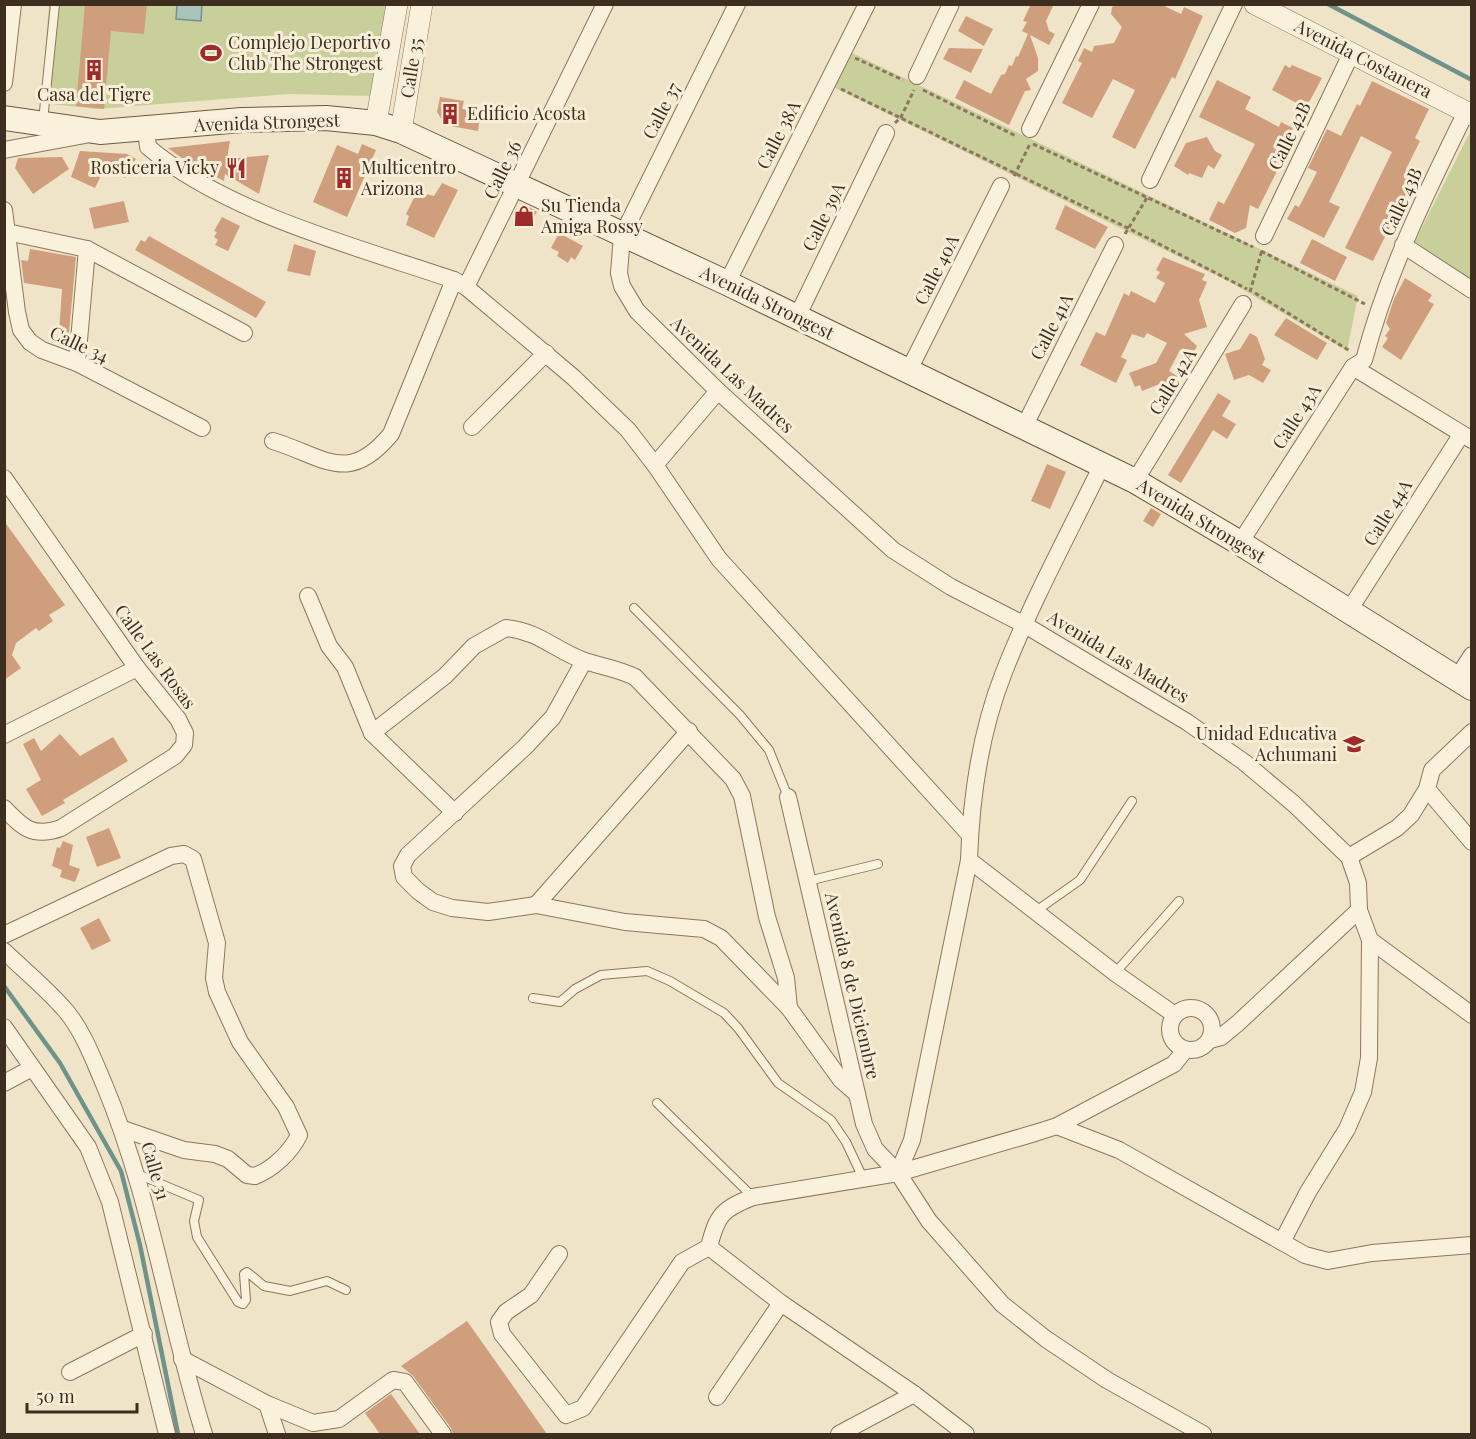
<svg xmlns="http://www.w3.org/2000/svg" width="1476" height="1439" viewBox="0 0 1476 1439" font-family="'Playfair Display',serif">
	<rect width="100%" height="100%" fill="#f0e4c8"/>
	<g fill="#c9cf9b">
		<path d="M49,5H386L371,96L289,94L97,109L41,103Z"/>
		<path d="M846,50L1358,296L1347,351L1230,282L829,85Z"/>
		<path d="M1471,130V281L1414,243Z"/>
	</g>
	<path fill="#a9c4bc" stroke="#6f938a" stroke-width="1.5" d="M177,5H202L201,21L176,19Z"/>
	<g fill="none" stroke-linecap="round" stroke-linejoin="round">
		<g stroke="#6f938a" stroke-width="4.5">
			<path d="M1328,4L1472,80"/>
			<path d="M4,986L60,1063L121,1171L140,1245L178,1434"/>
		</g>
	</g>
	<g fill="#cf9f7d">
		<path d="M85,4H147L144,34L111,31L104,109L76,106Z"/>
		<path d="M1031,4H1054L1046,21L1049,31L1055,34L1049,45L1030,35L1038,58V71L1026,79L1031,90L1025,91L1009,125L955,98L964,80L991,94L1001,75L1005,74L1009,65L1012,66L1016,56L1018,57L1028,34L1022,31L1027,22L1023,21Z"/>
		<path d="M1119,4H1160L1181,14L1184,7L1203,16L1175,79L1172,77L1135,149L1112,137L1135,90L1113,79L1092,118L1062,103L1082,63L1078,61L1084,48L1092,52L1094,46L1114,43L1122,27L1111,14L1112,7Z"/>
		<path d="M966,16L993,29L984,46L958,31Z"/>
		<path d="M949,48L983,49L971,73L943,59Z"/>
		<path d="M1285,65L1290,68L1292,65L1322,78L1306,108L1272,90Z"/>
		<path d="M1217,80L1251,97L1245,109L1279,127L1281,122L1293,128L1275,165L1279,167L1258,209L1250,205L1246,228L1235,233L1209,220L1218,201L1224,204L1255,144L1199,117Z"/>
		<path d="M1372,81L1429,109L1415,138L1420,141L1406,169L1416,174L1373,261L1345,248L1392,152L1361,136L1329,202L1340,207L1324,238L1287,219L1295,205L1299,207L1317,172L1308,168L1327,129L1341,136L1357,104L1360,106Z"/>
		<path d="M440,97L464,101L462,109L481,112L478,131L445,125L437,112Z"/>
		<path d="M1207,137L1215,151L1222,155L1214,169L1208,165L1202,178L1189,173L1188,175L1174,166L1186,143Z"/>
		<path d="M230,141L227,159L269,155L259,194L225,174L224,181L183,159L168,148Z"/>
		<path d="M362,144L376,150L347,217L313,202L337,145L358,154Z"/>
		<path d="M80,151L127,154L136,159L125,178L105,167L95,188L71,177Z"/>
		<path d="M62,157L69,169L33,194L15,168L18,158Z"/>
		<path d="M442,183L458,190L434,238L406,225L409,216L406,214L417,192L434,196Z"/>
		<path d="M124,201L129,222L94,229L89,208Z"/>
		<path d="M526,205L537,212L530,224L515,215L520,208Z"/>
		<path d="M1065,205L1108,227L1095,249L1055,229Z"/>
		<path d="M222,217L240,226L228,251L215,245L218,240L214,237L217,232L214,231Z"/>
		<path d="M559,233L583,246L575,260L571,257L568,263L557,256L559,252L551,248Z"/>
		<path d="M149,236L266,302L256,318L135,250L141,240L145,242Z"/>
		<path d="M1312,239L1347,257L1335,281L1300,263Z"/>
		<path d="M294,244L316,251L310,276L287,271Z"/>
		<path d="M30,249L76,257L69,333L59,332L62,289L24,283L21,260L28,261Z"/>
		<path d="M1163,257L1205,274L1202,280L1207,282L1199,300L1207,327L1184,334L1197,346L1192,356L1180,350L1169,371L1177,376L1170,388L1162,383L1142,391L1140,385L1135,387L1129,373L1156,363L1167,343L1147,333L1144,338L1132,334L1121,357L1127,360L1116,383L1080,365L1096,332L1105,336L1124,293L1129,296L1131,291L1155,303L1165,283L1156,278L1160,272L1156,270Z"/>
		<path d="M1405,278L1432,295L1428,301L1434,304L1401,360L1382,347L1388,338L1385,336L1390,329L1386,323L1394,299Z"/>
		<path d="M1286,318L1327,343L1317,360L1274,335Z"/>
		<path d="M1250,333L1257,337L1265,359L1262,365L1271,370L1263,383L1249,375L1234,380L1225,354L1240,349Z"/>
		<path d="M1218,393L1231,401L1222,416L1236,424L1227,439L1213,430L1181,483L1168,475Z"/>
		<path d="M1047,464L1066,472L1050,509L1031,501Z"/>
		<path d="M1151,508L1161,514L1153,527L1143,521Z"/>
		<path d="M4,521L65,605L49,615L53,621L39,631L36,628L16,643L12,655L21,668L4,680Z"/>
		<path d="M60,734L80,756L113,737L128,761L63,800L65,803L42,816L26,789L41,780L23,744L34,738L41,751Z"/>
		<path d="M109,828L121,858L97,867L86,837Z"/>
		<path d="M63,841L73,845L69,865L80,869L75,882L60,877L62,870L52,866L57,847L60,848Z"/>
		<path d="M99,918L111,941L92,950L80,928Z"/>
		<path d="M467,1321L547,1434H453L451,1428L413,1376L401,1366Z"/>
		<path d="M391,1394L420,1434H380L365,1413Z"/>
	</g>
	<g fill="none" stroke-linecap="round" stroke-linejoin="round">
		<defs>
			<g id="service">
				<path d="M43,121L55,4"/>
				<path d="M634,608L740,715L769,750L788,797"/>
				<path d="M808,881L878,864"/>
				<path d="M1036,911L1080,880L1132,801"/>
				<path d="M1115,973L1179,901"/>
				<path d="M533,998L560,1002L575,989L601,975L647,971L670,981L724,1013L738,1028L778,1083L831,1120L846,1142L863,1178"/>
				<path d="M657,1103L753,1197"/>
				<path d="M135,1173L199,1200L194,1221L197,1237L238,1302L243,1304L246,1300L244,1274L247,1272L264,1286L290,1291L327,1281L346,1290"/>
			</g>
			<g id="minor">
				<path d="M737,4L622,236L619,273L622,286L637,311L718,391L893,550L951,587L1025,625L1187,722L1244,762L1294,804L1349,857L1358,883L1359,910L1370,940L1369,1058L1363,1092L1347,1129L1308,1192L1282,1242"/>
				<path d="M917,76L951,4"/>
				<path d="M4,83L13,4"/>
				<path d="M146,129L148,147C226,213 357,247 454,280L466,287L573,377L628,430L655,465L719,559L970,835"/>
				<path d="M1030,129L1091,4"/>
				<path d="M4,150L85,135"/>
				<path d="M1150,180L1234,4"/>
				<path d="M4,210L17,312L21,330L30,342L42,350L77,363L202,428"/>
				<path d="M7,232L87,249L244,333"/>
				<path d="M1264,236L1352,52"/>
				<path d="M1403,245L1472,290"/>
				<path d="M727,283L867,4"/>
				<path d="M466,287L605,4"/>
				<path d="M797,317L886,133"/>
				<path d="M77,363L87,249"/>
				<path d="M1353,367L1472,440"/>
				<path d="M908,372L1001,186"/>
				<path d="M472,427L546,353"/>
				<path d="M1024,427L1115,245"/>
				<path d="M273,441C325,457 348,486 391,434L454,280"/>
				<path d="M655,465L718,391"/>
				<path d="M4,478L137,668L178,719L185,733L184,745L175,756L61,828C33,838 23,828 4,808"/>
				<path d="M1135,481L1243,304"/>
				<path d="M1240,543L1353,367L1364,360C1387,273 1426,193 1466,112"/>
				<path d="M308,596L329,646L345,667L372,733L455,813"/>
				<path d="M1348,612L1461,435"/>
				<path d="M584,661L553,717L525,747L408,855L402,866L404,877L418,891L433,902L452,908L488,912L536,905L625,922L704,929L721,938L789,1008L841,1080L857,1094"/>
				<path d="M1457,678L1472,655"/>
				<path d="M372,733L445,676L474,646L506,628C539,631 556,651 585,661C603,667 616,668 635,677L733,779L742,796L767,917L786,978L789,1008"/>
				<path d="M4,735L137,668"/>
				<path d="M1427,789L1472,842"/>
				<path d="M788,797L864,1124L875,1149L898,1173L929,1221L1002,1304L1046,1339L1107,1380L1203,1434"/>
				<path d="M1349,857L1397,828L1411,815L1427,789L1432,770L1472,732"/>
				<path d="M969,860L1115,973L1175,1015"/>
				<path d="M536,905L689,731"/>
				<path d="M4,935L171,856L184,854L193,859L217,943L214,978L217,992L240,1042L286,1107L299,1135C291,1152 273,1169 255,1176L247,1175L228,1159L215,1154L184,1150L123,1129"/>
				<path d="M1370,940L1472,1015"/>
				<path d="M4,951C25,971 48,990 66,1011C83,1031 94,1061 104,1084C151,1196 168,1319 204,1434"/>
				<circle cx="1191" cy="1029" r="21"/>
				<path d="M4,1027L88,1147L110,1202L167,1434"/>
				<path d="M1210,1040L1221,1037L1238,1023L1359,910"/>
				<path d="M4,1083L32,1068"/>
				<path d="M1057,1126L1119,1150L1305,1255L1328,1261L1372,1253L1472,1245"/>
				<path d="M898,1173L912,1140L969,860C971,798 981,730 1004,672C1032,601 1069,533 1102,465"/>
				<path d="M709,1247L781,1303L914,1394L966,1434"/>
				<path d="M559,1254L531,1295L506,1312L499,1322L502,1334L566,1415L583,1408L682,1262L709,1247C717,1215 722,1209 753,1197L898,1173L1035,1133L1057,1126L1174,1064L1185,1050"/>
				<path d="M182,1359L267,1404L277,1434"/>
				<path d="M70,1372L144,1334"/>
				<path d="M717,1397L781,1303"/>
				<path d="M267,1404L313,1423L339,1419L393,1380L405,1382L443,1434"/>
				<path d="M839,1434L914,1394"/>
			</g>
			<g id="tertiary">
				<path d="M1255,4L1472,115"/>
				<path d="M376,123L397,4"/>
				<path d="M401,131L422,4"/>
			</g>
			<path id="secondary" d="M4,118L100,132L242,120L326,118L376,123L401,131L727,283L1135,481L1240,543L1472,688"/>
		</defs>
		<use href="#service" stroke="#8d765c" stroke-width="10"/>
		<use href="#minor" stroke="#8d765c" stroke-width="18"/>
		<use href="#tertiary" stroke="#8d765c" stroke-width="22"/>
		<use href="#secondary" stroke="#6f573f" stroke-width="26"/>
		<g stroke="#8d765c" stroke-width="3" stroke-dasharray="4.5 3" stroke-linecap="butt">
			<path d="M855,58L903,80"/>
			<path d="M841,89L1130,229L1247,289"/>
			<path d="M923,90L1016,136"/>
			<path d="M895,123L901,117L914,90"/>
			<path d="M1033,144L1253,247"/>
			<path d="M1014,176L1030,144"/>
			<path d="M1125,234L1148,196"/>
			<path d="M1261,251L1365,304"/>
			<path d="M1250,292L1262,250"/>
			<path d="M1255,293L1350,351"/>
		</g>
		<use href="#service" stroke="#faf1dc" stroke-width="8"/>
		<use href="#minor" stroke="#faf1dc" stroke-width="16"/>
		<use href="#tertiary" stroke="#faf1dc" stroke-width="21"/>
		<use href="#secondary" stroke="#faf1dc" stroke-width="24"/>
	</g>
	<defs>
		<symbol id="stadium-bare" viewBox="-9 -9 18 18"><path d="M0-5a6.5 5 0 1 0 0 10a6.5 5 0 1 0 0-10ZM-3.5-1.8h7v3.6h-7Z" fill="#9e2a2b" stroke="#f7eed8" stroke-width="2.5" paint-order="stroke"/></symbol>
		<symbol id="building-bare" viewBox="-9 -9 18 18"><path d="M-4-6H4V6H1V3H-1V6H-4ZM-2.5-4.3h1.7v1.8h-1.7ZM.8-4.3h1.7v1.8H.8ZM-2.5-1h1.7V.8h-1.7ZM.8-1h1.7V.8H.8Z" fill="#9e2a2b" stroke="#f7eed8" stroke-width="2.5" paint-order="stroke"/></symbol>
		<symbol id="restaurant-bare" viewBox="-9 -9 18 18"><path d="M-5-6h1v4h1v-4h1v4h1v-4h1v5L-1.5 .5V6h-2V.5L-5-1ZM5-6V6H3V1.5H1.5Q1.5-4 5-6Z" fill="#9e2a2b" stroke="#f7eed8" stroke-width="2.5" paint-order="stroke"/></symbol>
		<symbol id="shop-bare" viewBox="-9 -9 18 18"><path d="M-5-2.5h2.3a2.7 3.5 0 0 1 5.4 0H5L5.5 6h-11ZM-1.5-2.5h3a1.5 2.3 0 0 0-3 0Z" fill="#9e2a2b" stroke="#f7eed8" stroke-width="2.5" paint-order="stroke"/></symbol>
		<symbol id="school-bare" viewBox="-9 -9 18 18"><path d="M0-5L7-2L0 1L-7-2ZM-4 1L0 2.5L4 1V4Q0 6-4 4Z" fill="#9e2a2b" stroke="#f7eed8" stroke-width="2.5" paint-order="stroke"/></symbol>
	</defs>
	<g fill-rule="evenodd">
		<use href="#stadium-bare" x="196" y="38" width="30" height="30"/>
		<use href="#building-bare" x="79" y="55" width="30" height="30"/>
		<use href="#building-bare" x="435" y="99" width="30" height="30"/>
		<use href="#restaurant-bare" x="221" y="153" width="30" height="30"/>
		<use href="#building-bare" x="329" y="163" width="30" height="30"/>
		<use href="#shop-bare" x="509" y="201" width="30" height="30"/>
		<use href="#school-bare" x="1339" y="729" width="30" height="30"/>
	</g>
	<g text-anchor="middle" stroke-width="6" stroke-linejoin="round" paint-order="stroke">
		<g font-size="18" fill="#3d2e20" stroke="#f7eed8" text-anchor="start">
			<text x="228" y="49">Complejo Deportivo<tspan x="228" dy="21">Club The Strongest</tspan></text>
			<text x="94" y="101" text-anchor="middle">Casa del Tigre</text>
			<text x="467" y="120">Edificio Acosta</text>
			<text x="219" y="174" text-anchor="end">Rosticeria Vicky</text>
			<text x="361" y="174">Multicentro<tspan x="361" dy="21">Arizona</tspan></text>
			<text x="541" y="212">Su Tienda<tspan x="541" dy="21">Amiga Rossy</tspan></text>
			<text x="1337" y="740" text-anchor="end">Unidad Educativa<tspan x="1337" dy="21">Achumani</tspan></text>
		</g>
		<g font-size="18" fill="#3d2e20" stroke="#f7eed8">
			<text transform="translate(1363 59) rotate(27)" y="6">Avenida Costanera</text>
			<text transform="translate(412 68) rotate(-81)" y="6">Calle 35</text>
			<text transform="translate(662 111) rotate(-63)" y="6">Calle 37</text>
			<text transform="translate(267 123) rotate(-2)" y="6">Avenida Strongest</text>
			<text transform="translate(779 135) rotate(-63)" y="6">Calle 38A</text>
			<text transform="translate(1290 136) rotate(-64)" y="6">Calle 42B</text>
			<text transform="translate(503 170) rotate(-64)" y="6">Calle 36</text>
			<text transform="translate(1402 202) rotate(-65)" y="6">Calle 43B</text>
			<text transform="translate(824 217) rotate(-64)" y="6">Calle 39A</text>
			<text transform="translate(937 270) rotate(-63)" y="6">Calle 40A</text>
			<text transform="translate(767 303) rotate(26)" y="6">Avenida Strongest</text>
			<text transform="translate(1052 327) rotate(-63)" y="6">Calle 41A</text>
			<text transform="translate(79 345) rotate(25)" y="6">Calle 34</text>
			<text transform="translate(732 375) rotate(43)" y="6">Avenida Las Madres</text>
			<text transform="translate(1173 382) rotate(-59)" y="6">Calle 42A</text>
			<text transform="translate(1297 417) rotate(-57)" y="6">Calle 43A</text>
			<text transform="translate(1388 513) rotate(-58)" y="6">Calle 44A</text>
			<text transform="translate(1201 521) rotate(31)" y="6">Avenida Strongest</text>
			<text transform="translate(155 657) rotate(54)" y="6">Calle Las Rosas</text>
			<text transform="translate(1118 657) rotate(31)" y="6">Avenida Las Madres</text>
			<text transform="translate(852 986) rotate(77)" y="6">Avenida 8 de Diciembre</text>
			<text transform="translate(155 1171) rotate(74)" y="6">Calle 31</text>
		</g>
	</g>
	<rect width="1476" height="1439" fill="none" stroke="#3d2e20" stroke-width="12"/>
	<path d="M27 1403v9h110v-9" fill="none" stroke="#3d2e20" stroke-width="3"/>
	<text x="36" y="1403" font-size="18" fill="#3d2e20" stroke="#f7eed8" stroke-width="4.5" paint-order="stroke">50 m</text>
</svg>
